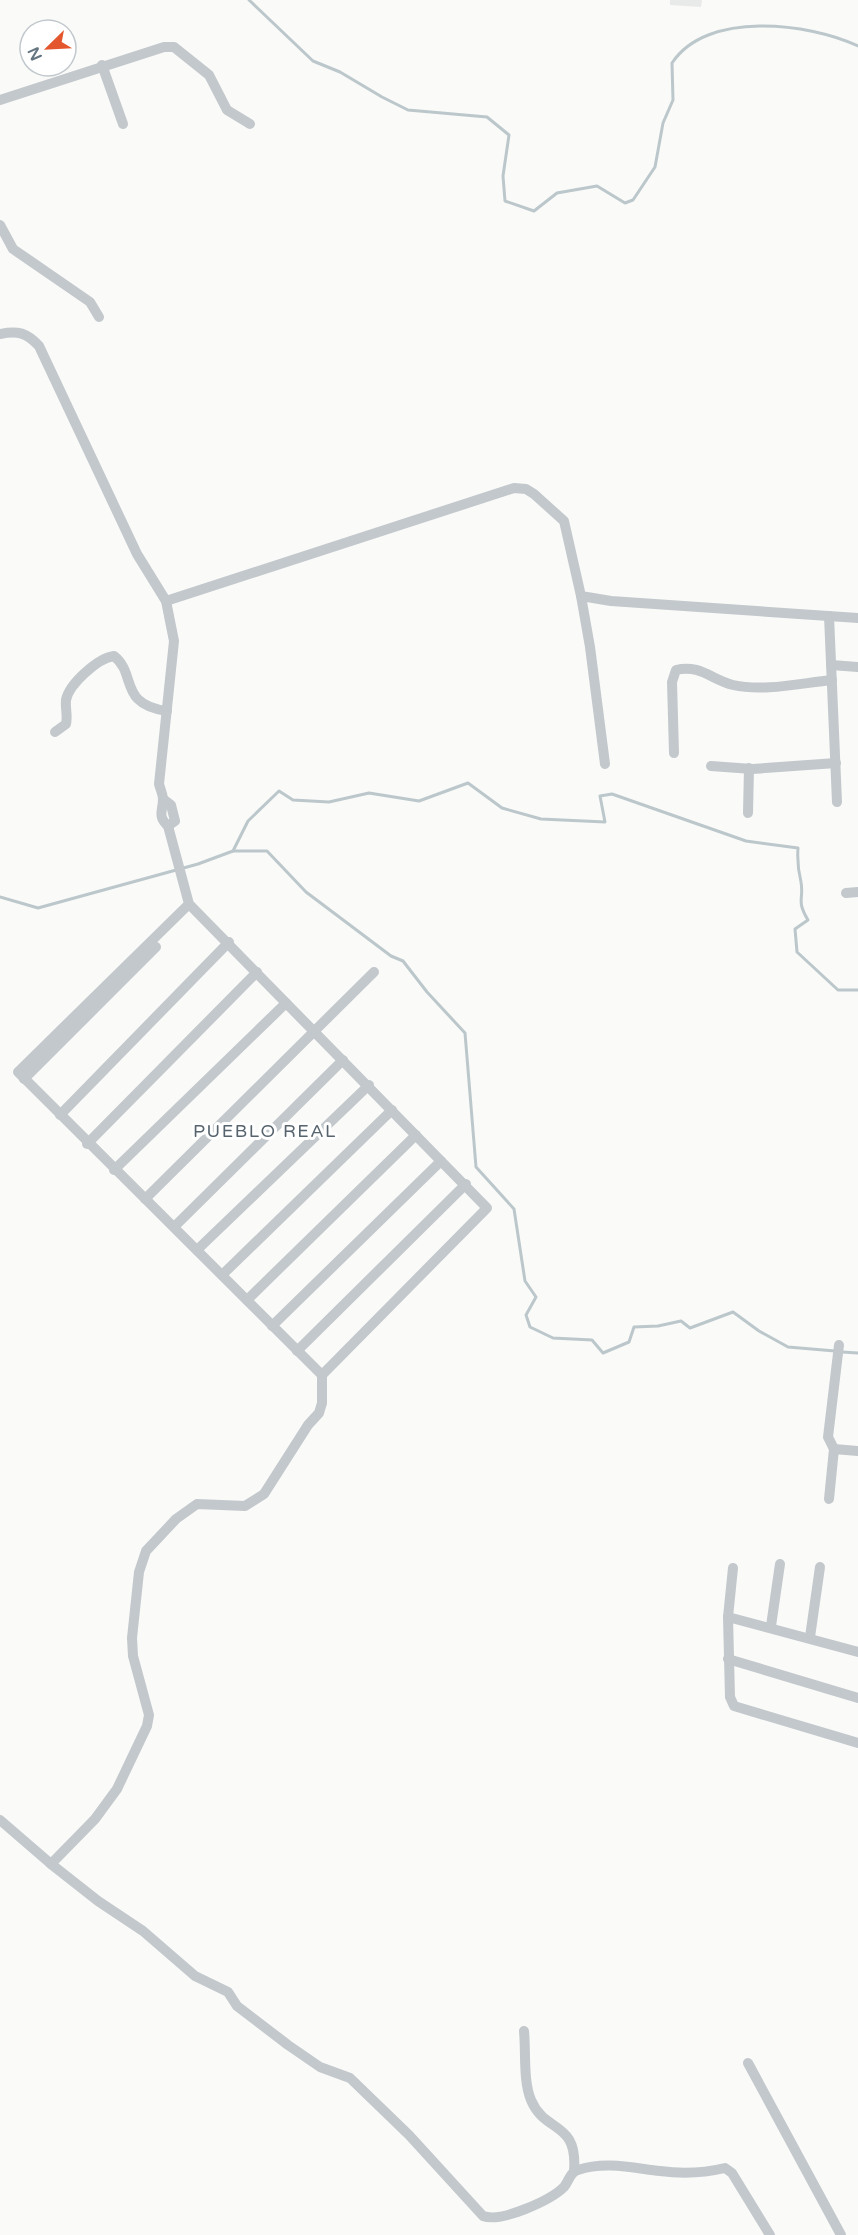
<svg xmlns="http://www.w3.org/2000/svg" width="858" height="2235" viewBox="0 0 858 2235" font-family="'Varela Round',sans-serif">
	<rect width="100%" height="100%" fill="#fafaf8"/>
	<path fill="#e8e9e9" d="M670,0H702L701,7L670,5Z"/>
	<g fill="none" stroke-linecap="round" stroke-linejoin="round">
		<g stroke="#bbc7cb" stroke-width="3">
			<path d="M249,0L313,61L340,72L382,97L408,110L487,117L509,135L503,176L505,201L534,211L557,193L597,186L625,203L633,200L655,167L663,123L673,100L672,63C707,10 809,23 858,46"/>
			<path d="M233,851H267L306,892L391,956L403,961L427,992L465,1033L476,1167L514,1209L525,1281L536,1297L526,1315L530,1327L553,1338L592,1340L603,1353L629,1342L634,1327L658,1326L681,1321L690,1328L733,1312L759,1331L788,1347L835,1351"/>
			<path d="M0,897L38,908L198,864L233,851L248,821L279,791L293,800L329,802L369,793L419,801L468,783L502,808L541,819L605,822L600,796L612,794L746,841L798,848C797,862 798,870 801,882C804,900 796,900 808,920L795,929L797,952L838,990H858"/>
			<path d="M842,1352L858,1353"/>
		</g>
		<g stroke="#c3c8cc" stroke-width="10">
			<path d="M102,65L123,124"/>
			<path d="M0,100L164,47H174L209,75L227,110L250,124"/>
			<path d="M0,225L13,249L90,302L99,317"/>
			<path d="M0,334C18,330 27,333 39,346L137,554L166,601L174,641L159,784C160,788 163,795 163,799C163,811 157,816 168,826L189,904L487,1208L322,1375L18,1072L189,904"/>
			<path d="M581,596L590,647L605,764"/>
			<path d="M166,601L514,488L526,489L534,494L564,521L581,596L611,601L858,618"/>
			<path d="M829,616L837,802"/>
			<path d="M831,665L858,667"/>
			<path d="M55,732L66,724C68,715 65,708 66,700C69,684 98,658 114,656C137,674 118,704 167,711"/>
			<path d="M674,753L672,682L676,670C700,664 712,680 733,685C764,692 801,683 832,680"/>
			<path d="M711,766L752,769L836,763"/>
			<path d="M163,799L171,805L175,821L168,826"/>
			<path d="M748,813L749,768"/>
			<path d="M846,893L858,892"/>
			<path d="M24,1079L156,947"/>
			<path d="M60,1115L229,942"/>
			<path d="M87,1144L257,972"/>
			<path d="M114,1170L286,1003"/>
			<path d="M145,1199L374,972"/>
			<path d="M174,1227L343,1060"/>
			<path d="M197,1250L369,1085"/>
			<path d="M222,1275L392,1110"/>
			<path d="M247,1300L416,1135"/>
			<path d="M272,1326L441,1161"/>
			<path d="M839,1345L828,1437L834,1449L858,1451"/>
			<path d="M297,1351L466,1184"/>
			<path d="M829,1499L834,1449"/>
			<path d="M733,1568L728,1617L858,1652"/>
			<path d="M728,1617L730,1697L734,1706L858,1743"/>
			<path d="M771,1626L780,1564"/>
			<path d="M810,1637L820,1567"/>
			<path d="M728,1659L858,1698"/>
			<path d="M0,1820L51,1864L98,1901L143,1931L195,1976L228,1992L237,2006L288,2045L320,2067L350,2078L409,2135L483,2216C501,2223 551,2200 564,2187C569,2181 570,2172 578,2170C605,2161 633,2168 660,2171C682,2174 704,2173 725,2168L732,2173L770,2235"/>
			<path d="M51,1864L95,1819L117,1789L147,1726L149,1715L133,1656L132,1638L139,1572L146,1551L176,1519L197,1504L245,1506L264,1494L308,1425L319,1413L322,1403V1375"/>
			<path d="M524,2031C526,2052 523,2081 531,2100C545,2134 578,2120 574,2171"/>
			<path d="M748,2063L841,2235"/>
		</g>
	</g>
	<g text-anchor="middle" stroke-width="6" stroke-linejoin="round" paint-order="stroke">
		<g font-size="18" letter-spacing="1.5" fill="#57646e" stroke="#fff">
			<text x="265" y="1137">PUEBLO REAL</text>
		</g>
	</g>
	<g transform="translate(48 48) rotate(246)"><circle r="28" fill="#ffffff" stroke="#c1c8cd" stroke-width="1.5"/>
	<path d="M0-4.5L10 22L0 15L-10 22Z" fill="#e4572e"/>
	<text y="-9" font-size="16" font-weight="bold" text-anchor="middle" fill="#657683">N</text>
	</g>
</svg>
